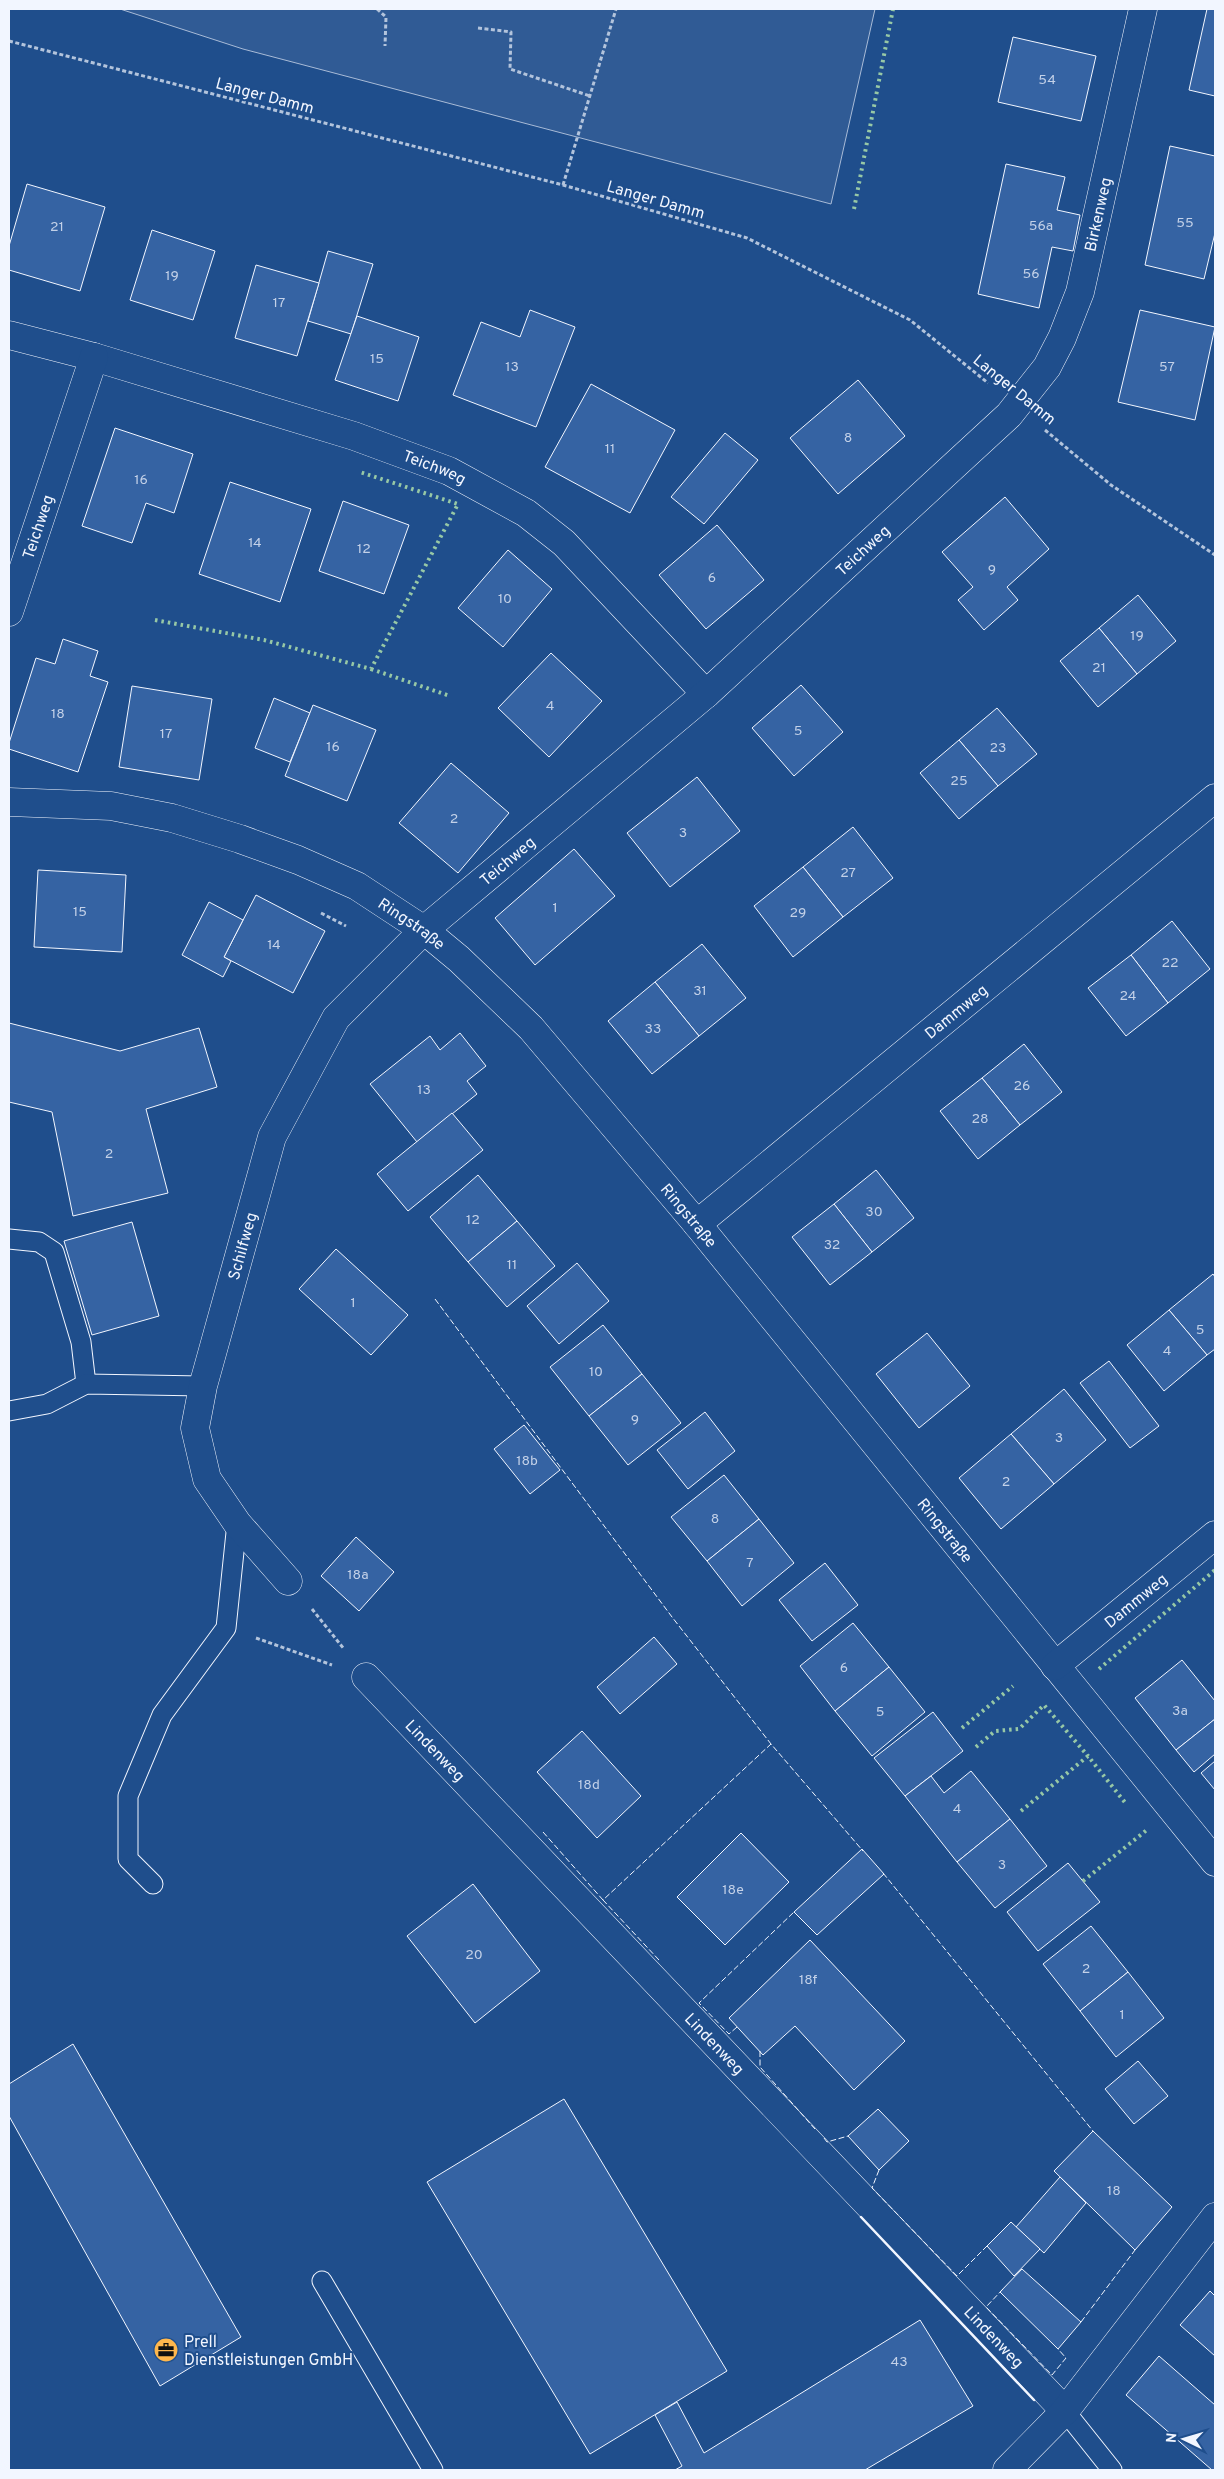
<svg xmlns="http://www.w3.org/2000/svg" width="1224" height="2479" viewBox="0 0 1224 2479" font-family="Overpass,sans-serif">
	<rect width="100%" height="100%" fill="#1f4e8c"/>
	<path fill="#305b95" stroke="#a8bbd7" d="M120,9H875L831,204L243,49Z"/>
	<g fill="#3563a3" stroke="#f2f6ff">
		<path d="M1207,9H1215V96L1189,90Z"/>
		<path d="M1013,37L1096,56L1081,121L998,102Z"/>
		<path d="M1170,146L1215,156V233L1204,279L1145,265Z"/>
		<path d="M1006,164L1065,177L1057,210L1080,215L1073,251L1052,247L1039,308L978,294Z"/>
		<path d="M27,184L105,207L80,291L9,270V246Z"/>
		<path d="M152,230L215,251L193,320L130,300Z"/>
		<path d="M328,251L373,264L351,334L308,321Z"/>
		<path d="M256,265L319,283L297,356L235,338Z"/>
		<path d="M530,310L575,327L536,427L453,395L481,322L520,337Z"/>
		<path d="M1140,310L1215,327L1195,420L1118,402Z"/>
		<path d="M357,316L419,337L398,401L335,380Z"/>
		<path d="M858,380L905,436L838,494L790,438Z"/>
		<path d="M591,384L675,430L630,513L545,467Z"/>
		<path d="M115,428L193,454L174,513L146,503L132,543L82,526Z"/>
		<path d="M725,433L758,460L704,524L671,497Z"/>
		<path d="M230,482L311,509L280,602L199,574Z"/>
		<path d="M1005,497L1049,549L1007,587L1018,600L984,630L958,600L973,587L942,552Z"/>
		<path d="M343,501L409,525L384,594L319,571Z"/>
		<path d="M717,525L764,580L706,629L659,575Z"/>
		<path d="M508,550L552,589L503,647L458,608Z"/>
		<path d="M1138,595L1176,641L1137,674L1099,628Z"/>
		<path d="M1099,628L1137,674L1098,707L1060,661Z"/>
		<path d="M63,639L98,651L90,676L108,682L78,772L9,749V743L36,658L55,664Z"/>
		<path d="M551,653L602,701L549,757L498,708Z"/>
		<path d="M801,685L843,732L794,776L752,728Z"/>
		<path d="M132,686L212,699L199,780L119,767Z"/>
		<path d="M274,698L310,713L290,762L255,748Z"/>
		<path d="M313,705L376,730L347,801L285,776Z"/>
		<path d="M997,708L1037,754L998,786L959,740Z"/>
		<path d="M959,740L998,786L959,819L920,773Z"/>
		<path d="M451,763L509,813L458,873L399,823Z"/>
		<path d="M697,777L740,831L670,887L627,833Z"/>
		<path d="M853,827L893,878L843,917L803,867Z"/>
		<path d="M574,849L615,896L535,965L495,918Z"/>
		<path d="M803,867L843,917L793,957L754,906Z"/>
		<path d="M38,870L126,875L122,952L34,947Z"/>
		<path d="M256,895L325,931L293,993L224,957Z"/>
		<path d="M209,902L243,920L224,957L231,961L223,977L182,955Z"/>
		<path d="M1172,921L1210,969L1168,1003L1131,955Z"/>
		<path d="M702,944L746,998L699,1036L655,982Z"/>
		<path d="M1131,955L1168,1003L1126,1036L1088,988Z"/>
		<path d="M655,982L699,1036L652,1074L608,1021Z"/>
		<path d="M9,1023L120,1051L199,1028L217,1087L146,1109L168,1193L73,1216L52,1112L9,1102Z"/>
		<path d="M460,1033L486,1066L467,1081L477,1094L417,1142L370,1084L430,1036L440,1050Z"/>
		<path d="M1024,1044L1062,1092L1020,1125L982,1078Z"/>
		<path d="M982,1078L1020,1125L978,1159L940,1111Z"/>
		<path d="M452,1113L483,1150L408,1211L377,1174Z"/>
		<path d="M876,1170L914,1218L872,1252L834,1204Z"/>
		<path d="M478,1175L517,1221L468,1262L430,1217Z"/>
		<path d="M834,1204L872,1252L830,1285L792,1237Z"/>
		<path d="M517,1221L555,1266L507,1307L468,1262Z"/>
		<path d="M132,1222L159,1316L92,1335L64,1241Z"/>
		<path d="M336,1249L408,1315L371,1355L299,1289Z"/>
		<path d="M577,1263L609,1301L559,1344L527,1306Z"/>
		<path d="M1213,1274L1215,1277V1349L1207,1355L1169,1310Z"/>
		<path d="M1169,1310L1207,1355L1164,1391L1127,1345Z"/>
		<path d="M603,1325L642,1374L589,1416L550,1367Z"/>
		<path d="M927,1333L970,1386L919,1428L876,1374Z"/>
		<path d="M1109,1361L1159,1426L1130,1448L1080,1383Z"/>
		<path d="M642,1374L681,1423L628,1465L589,1416Z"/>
		<path d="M1064,1389L1106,1440L1054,1484L1011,1434Z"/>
		<path d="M705,1412L735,1451L688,1489L657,1450Z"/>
		<path d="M524,1425L560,1470L530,1494L494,1449Z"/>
		<path d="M1011,1434L1054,1484L1001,1529L959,1478Z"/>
		<path d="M724,1475L759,1519L707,1561L671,1517Z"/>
		<path d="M759,1519L794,1563L742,1606L707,1561Z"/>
		<path d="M356,1537L394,1572L359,1611L321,1576Z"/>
		<path d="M825,1563L858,1605L812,1641L779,1600Z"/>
		<path d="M853,1623L889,1667L835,1711L800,1666Z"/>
		<path d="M654,1637L677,1664L620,1714L597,1687Z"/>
		<path d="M1182,1660L1215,1701V1719L1176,1750L1135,1698Z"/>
		<path d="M889,1667L925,1712L872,1756L835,1711Z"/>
		<path d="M933,1712L963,1751L905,1796L874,1758Z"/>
		<path d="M1215,1719V1754L1194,1772L1176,1750Z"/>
		<path d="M582,1731L641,1796L597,1838L537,1772Z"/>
		<path d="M1215,1761V1790L1201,1773Z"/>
		<path d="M971,1771L1010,1819L957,1862L905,1796L931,1776L944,1793Z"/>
		<path d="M1010,1819L1047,1866L995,1908L957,1862Z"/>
		<path d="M741,1833L789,1882L725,1945L677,1897Z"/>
		<path d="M862,1849L884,1874L817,1935L794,1912Z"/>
		<path d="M1068,1863L1100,1902L1038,1951L1007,1912Z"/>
		<path d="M473,1884L540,1971L475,2023L407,1936Z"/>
		<path d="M1091,1926L1128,1972L1080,2011L1043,1964Z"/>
		<path d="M810,1940L905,2041L854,2090L795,2026L763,2055L729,2018Z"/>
		<path d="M1128,1972L1164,2018L1116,2057L1080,2011Z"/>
		<path d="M73,2044L241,2337L160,2386L9,2116V2084Z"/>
		<path d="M1138,2061L1168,2096L1134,2124L1105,2089Z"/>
		<path d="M564,2099L727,2371L590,2454L427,2182Z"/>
		<path d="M878,2109L909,2141L879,2170L848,2136Z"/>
		<path d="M1093,2131L1172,2207L1135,2250L1054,2171Z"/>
		<path d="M1060,2177L1086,2203L1044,2253L1016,2227Z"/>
		<path d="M1011,2222L1040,2249L1014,2276L987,2246Z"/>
		<path d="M1022,2269L1081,2322L1058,2349L1000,2292Z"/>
		<path d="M1210,2291L1215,2296V2356L1180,2325Z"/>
		<path d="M920,2320L973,2406L865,2470H675L682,2466L655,2415L677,2402L704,2453Z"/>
		<path d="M1159,2356L1215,2405V2470H1212L1126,2395Z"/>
	</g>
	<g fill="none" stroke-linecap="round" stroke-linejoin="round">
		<defs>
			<g id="lane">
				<path d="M9,1239L39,1242L54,1252L81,1342L86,1384"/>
				<path d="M9,1411L47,1404L86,1384L203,1386"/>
				<path d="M153,1884L128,1859V1796L162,1715L226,1628L237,1523"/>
				<path d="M322,2281L433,2470"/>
				<path d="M1065,2411L1112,2470"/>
			</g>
			<g id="street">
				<path id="s1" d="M9,335L94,357L354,436L449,471L526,513L564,543L706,694"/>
				<path id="s2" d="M9,612L94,357"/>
				<path id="s3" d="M9,802L111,806L172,818L240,839L298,860L357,886L424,930L459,959L531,1028L697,1224L1215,1862"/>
				<path id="s4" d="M697,1224L1215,798"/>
				<path id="s5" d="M288,1581L237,1523L207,1479L195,1428L203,1386L272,1137L336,1018L424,930L706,694L1009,415L1047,367L1062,338L1080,292L1143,9"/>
				<path id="s6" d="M1055,1666L1215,1535"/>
				<path id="s7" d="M366,1677L1065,2411"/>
				<path d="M1007,2470L1065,2411L1215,2217"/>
			</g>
		</defs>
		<use href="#lane" stroke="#f2f6ff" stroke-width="21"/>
		<use href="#street" stroke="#f2f6ff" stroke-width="29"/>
		<g stroke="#b3c4dc" stroke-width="3" stroke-dasharray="4 2.5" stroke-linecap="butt">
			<path d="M377,9L386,17L385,46"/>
			<path d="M252,10V9"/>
			<path d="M478,28L511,32L510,69L590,96"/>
			<path d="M9,41L563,185L747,238L910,320L988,383"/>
			<path d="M563,185L616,9"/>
			<path d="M1045,430L1111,485L1215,555"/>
			<path d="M321,913L346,926"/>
			<path d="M312,1609L344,1649"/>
			<path d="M256,1638L332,1665"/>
		</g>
		<use href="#lane" stroke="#1f4e8c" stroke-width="19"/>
		<use href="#street" stroke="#1f4e8c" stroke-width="28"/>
		<g stroke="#97c8a6" stroke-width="4" stroke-dasharray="2.5 4" stroke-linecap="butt">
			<path d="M854,209L893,9"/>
			<path d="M155,620L264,640L371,669L458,504L360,472"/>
			<path d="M371,669L450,696"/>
			<path d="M1099,1669L1215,1570"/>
			<path d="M962,1728L1013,1686"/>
			<path d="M976,1747L995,1731L1019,1729L1044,1705L1088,1756"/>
			<path d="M1021,1811L1088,1756L1127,1805"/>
			<path d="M1083,1881L1148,1829"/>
		</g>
		<g stroke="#f2f6ff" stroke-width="1" stroke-dasharray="6 2.5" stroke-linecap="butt">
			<path d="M435,1299L672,1617L771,1744L863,1851"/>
			<path d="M543,1832L603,1900"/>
			<path d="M883,1873L1093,2131"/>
			<path d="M659,1960L603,1900L771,1744"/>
			<path d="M737,2027L729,2034L699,2003L794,1912"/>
			<path d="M760,2051V2067L815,2129"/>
			<path d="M824,2138L827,2142L848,2136"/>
			<path d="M879,2170L872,2188L957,2276L987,2246"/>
			<path d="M1003,2289L986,2307L1052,2375L1066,2358L1058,2349"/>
			<path d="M1081,2322L1135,2250"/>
		</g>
		<path stroke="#f2f6ff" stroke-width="2.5" d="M861,2217L1034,2400"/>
	</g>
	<defs>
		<symbol id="office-disc" viewBox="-11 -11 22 22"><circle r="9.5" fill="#ffb74d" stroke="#1f4e8c"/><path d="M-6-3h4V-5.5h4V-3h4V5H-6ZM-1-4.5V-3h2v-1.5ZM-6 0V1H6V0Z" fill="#111"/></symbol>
	</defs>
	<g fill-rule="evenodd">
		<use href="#office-disc" x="152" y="2336" width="28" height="28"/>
	</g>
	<g text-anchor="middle" stroke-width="4" stroke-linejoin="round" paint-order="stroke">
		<g font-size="14" fill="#c3d1e8">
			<text x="1047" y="84">54</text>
			<text x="1185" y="227">55</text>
			<text x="1041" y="230">56a</text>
			<text x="57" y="231">21</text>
			<text x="1031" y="278">56</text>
			<text x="172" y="280">19</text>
			<text x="279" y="307">17</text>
			<text x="377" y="363">15</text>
			<text x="512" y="371">13</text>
			<text x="1167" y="371">57</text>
			<text x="848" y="442">8</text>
			<text x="610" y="453">11</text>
			<text x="141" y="484">16</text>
			<text x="255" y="547">14</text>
			<text x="364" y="553">12</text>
			<text x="992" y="574">9</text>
			<text x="712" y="582">6</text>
			<text x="505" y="603">10</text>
			<text x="1137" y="640">19</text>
			<text x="1099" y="672">21</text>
			<text x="550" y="710">4</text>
			<text x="58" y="718">18</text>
			<text x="798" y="735">5</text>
			<text x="166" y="738">17</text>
			<text x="333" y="751">16</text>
			<text x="998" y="752">23</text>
			<text x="959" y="785">25</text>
			<text x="454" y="823">2</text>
			<text x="683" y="837">3</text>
			<text x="848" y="877">27</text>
			<text x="555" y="912">1</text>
			<text x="80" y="916">15</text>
			<text x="798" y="917">29</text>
			<text x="274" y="949">14</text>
			<text x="1170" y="967">22</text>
			<text x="700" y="995">31</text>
			<text x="1128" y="1000">24</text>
			<text x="653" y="1033">33</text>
			<text x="1022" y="1090">26</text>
			<text x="424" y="1094">13</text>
			<text x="980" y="1123">28</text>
			<text x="109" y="1158">2</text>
			<text x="874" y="1216">30</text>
			<text x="473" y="1224">12</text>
			<text x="832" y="1249">32</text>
			<text x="512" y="1269">11</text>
			<text x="353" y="1307">1</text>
			<text x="1200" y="1334">5</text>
			<text x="1167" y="1355">4</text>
			<text x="596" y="1376">10</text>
			<text x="635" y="1424">9</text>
			<text x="1059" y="1442">3</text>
			<text x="527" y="1465">18b</text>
			<text x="1006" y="1486">2</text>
			<text x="715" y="1523">8</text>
			<text x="750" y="1567">7</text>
			<text x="358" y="1579">18a</text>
			<text x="844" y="1672">6</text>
			<text x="1180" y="1715">3a</text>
			<text x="880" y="1716">5</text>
			<text x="589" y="1789">18d</text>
			<text x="957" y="1813">4</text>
			<text x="1002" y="1869">3</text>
			<text x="733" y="1894">18e</text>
			<text x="474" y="1959">20</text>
			<text x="1086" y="1973">2</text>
			<text x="808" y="1984">18f</text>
			<text x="1122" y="2019">1</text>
			<text x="1114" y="2195">18</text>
			<text x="899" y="2366">43</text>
		</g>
		<g font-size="16" fill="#f2f6ff" stroke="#1f4e8c">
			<text transform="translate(265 95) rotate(15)" y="6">Langer Damm</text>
			<text transform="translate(656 199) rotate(16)" y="6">Langer Damm</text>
			<text dy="6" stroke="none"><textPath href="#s5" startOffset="1746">Birkenweg</textPath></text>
			<text transform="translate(1015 389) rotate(39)" y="6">Langer Damm</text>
			<text dy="6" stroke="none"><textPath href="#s1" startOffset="446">Teichweg</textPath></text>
			<text dy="6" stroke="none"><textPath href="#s2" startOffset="90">Teichweg</textPath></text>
			<text dy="6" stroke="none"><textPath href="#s5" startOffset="1324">Teichweg</textPath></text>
			<text dy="6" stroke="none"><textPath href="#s5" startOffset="852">Teichweg</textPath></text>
			<text dy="6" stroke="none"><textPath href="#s3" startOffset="428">Ringstraße</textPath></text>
			<text dy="6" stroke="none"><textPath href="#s4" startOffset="335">Dammweg</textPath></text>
			<text dy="6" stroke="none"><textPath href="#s3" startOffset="832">Ringstraße</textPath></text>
			<text dy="6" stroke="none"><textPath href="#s5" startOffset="371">Schilfweg</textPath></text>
			<text dy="6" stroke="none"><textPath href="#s3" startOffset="1238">Ringstraße</textPath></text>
			<text dy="6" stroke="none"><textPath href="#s6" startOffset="104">Dammweg</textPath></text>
			<text dy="6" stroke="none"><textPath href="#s7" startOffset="101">Lindenweg</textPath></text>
			<text dy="6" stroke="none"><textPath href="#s7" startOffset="506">Lindenweg</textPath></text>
			<text dy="6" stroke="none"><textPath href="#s7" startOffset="911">Lindenweg</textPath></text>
		</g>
		<g font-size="16" fill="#f2f6ff" stroke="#1f4e8c" text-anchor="start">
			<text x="184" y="2347">Prell<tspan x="184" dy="18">Dienstleistungen GmbH</tspan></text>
		</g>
	</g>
	<rect width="1224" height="2479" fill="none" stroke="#f2f6ff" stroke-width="20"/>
	<g transform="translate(1184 2439) rotate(275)" stroke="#1f4e8c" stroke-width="4" paint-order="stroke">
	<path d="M0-4L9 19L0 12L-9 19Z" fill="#f2f6ff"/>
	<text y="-8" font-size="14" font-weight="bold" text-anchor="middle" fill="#f2f6ff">N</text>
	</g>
</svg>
